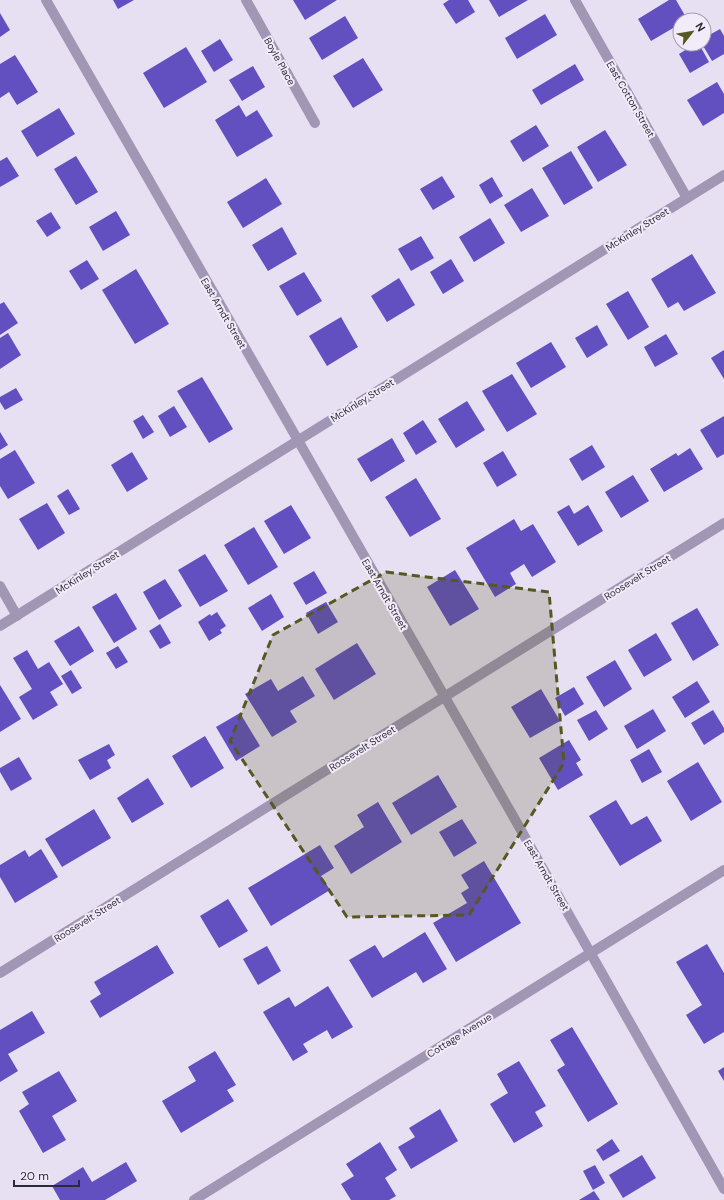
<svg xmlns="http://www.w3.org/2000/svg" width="724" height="1200" viewBox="0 0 724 1200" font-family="'DM Sans',sans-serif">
	<rect width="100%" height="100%" fill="#e7dff2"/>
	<g fill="#624fc0">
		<path d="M113,0H134L118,9Z"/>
		<path d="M293,0H337L305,20Z"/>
		<path d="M449,0H468L475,12L456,24L443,4Z"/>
		<path d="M489,0H528L499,17Z"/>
		<path d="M669,0H676L687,19L680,20V24L651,41L638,19Z"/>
		<path d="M0,13L10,30L0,37Z"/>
		<path d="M545,14L557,35L517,59L505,38Z"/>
		<path d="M345,16L358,38L322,60L309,38Z"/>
		<path d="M720,29L724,36V54L712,61L702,44H704V38Z"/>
		<path d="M220,39L233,60L214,72L201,51Z"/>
		<path d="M695,44H699L709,62L690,73L679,54Z"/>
		<path d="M186,47L207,82L164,108L143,73Z"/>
		<path d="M15,55L38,92L17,105L9,92L0,98V64Z"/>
		<path d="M363,58L383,90L353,108L333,76Z"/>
		<path d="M575,64L584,80L541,105L532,90Z"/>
		<path d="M253,66L265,87L242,101L229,80Z"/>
		<path d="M717,82L724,94V113L703,126L687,100Z"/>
		<path d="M239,105L246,117L257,110L273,136L237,157L215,120Z"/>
		<path d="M59,108L75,134L37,157L21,131Z"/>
		<path d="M536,125L549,146L523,162L510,141Z"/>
		<path d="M605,130L627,165L598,182L577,147Z"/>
		<path d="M571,151L593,188L564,205L542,168Z"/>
		<path d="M76,156L98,192L76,205L54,169Z"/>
		<path d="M7,157L19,176L0,187V161Z"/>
		<path d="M442,176L455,197L433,210L420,189Z"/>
		<path d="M492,177L503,196L490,204L479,185Z"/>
		<path d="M266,178L282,204L243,228L227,202Z"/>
		<path d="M532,188L549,216L521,232L504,205Z"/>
		<path d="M116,211L130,235L103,251L89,227Z"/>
		<path d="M51,212L61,228L47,237L36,221Z"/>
		<path d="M490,218L505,243L474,262L459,237Z"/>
		<path d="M282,227L297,254L268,271L252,245Z"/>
		<path d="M421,236L434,258L411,271L398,249Z"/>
		<path d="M692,254L716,293L684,311L678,302L668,308L651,279Z"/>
		<path d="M451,259L464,281L443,294L430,272Z"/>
		<path d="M87,260L99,279L81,290L69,271Z"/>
		<path d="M136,269L169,324L135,344L102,290Z"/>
		<path d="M304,272L322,301L297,316L279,286Z"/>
		<path d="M399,278L415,305L387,322L371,296Z"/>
		<path d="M628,291L649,327L628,340L606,304Z"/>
		<path d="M4,302L18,323L0,335V304Z"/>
		<path d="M341,317L358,347L327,366L309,336Z"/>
		<path d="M597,325L608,345L587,358L575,338Z"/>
		<path d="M8,333L21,355L0,369V338Z"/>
		<path d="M666,334L678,354L655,367L644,347Z"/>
		<path d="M551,342L566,367L531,388L516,363Z"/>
		<path d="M724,350V379L711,358Z"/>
		<path d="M512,374L537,414L507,432L482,391Z"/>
		<path d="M202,377L233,429L209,443L177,391Z"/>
		<path d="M16,388L23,400L5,410L0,402V397Z"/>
		<path d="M467,401L485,430L456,448L438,419Z"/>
		<path d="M174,406L187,427L170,437L158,416Z"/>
		<path d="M143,415L154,432L143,439L133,421Z"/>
		<path d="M724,416V454L717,458L700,430Z"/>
		<path d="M423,420L437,442L416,455L403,433Z"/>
		<path d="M0,432L8,445L0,450Z"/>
		<path d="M392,438L405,461L371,482L357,459Z"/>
		<path d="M592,445L605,467L582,481L569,459Z"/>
		<path d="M690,448L703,469L664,492L650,469L676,453L678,456Z"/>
		<path d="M15,450L35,483L8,499L0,486V459Z"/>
		<path d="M503,451L517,475L497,487L483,463Z"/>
		<path d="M132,452L148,479L127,492L111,465Z"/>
		<path d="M633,475L649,501L621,518L605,492Z"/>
		<path d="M416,478L441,519L410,537L385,497Z"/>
		<path d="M68,489L80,509L69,515L57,496Z"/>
		<path d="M47,503L65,533L38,550L19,519Z"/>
		<path d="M291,505L311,538L284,554L264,521Z"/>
		<path d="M569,505L574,514L588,505L603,531L578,546L557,512Z"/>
		<path d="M514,519L521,531L533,524L556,562L532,577L524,564L510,573L516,584L495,597L466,548Z"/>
		<path d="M254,527L278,567L248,585L224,545Z"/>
		<path d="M205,554L228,591L200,607L178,570Z"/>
		<path d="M455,570L479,609L450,626L427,587Z"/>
		<path d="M314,571L327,593L306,605L293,583Z"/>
		<path d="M165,579L182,606L159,620L143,592Z"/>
		<path d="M116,593L137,629L114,643L92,607Z"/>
		<path d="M271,594L284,617L262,631L248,608Z"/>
		<path d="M326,602L338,622L318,634L306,613Z"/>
		<path d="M697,608L719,645L693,661L671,623Z"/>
		<path d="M217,612L226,626L220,630L222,633L209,641L198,622L210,614L211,616Z"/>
		<path d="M160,624L171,643L160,649L149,631Z"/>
		<path d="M79,626L94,651L70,666L54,641Z"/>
		<path d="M656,633L672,660L644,677L628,650Z"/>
		<path d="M357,643L376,674L334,700L315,669Z"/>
		<path d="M118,646L128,662L116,669L106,653Z"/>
		<path d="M27,650L38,669L49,662L63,684L50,692L58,705L33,720L19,697L32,689L13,658Z"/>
		<path d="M615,660L632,689L604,707L586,677Z"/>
		<path d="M71,670L82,688L72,694L61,676Z"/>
		<path d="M303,676L315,696L290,711L297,722L272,737L245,694L271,679L278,691Z"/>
		<path d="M697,681L710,702L685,718L672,697Z"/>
		<path d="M0,685L21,719L0,732Z"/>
		<path d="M574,687L584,704L565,716L555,698Z"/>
		<path d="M541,689L560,721L530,738L511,707Z"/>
		<path d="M653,709L666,731L637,749L624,726Z"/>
		<path d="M596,710L608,729L589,741L577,720Z"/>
		<path d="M713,710L724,728V732L704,745L691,723Z"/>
		<path d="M240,713L260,746L236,761L216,727Z"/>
		<path d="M205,736L224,768L191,788L172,756Z"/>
		<path d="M569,740L581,760L576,763L583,775L558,790L539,758Z"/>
		<path d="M109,744L115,755L107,760L111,768L90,780L78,760Z"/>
		<path d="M649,749L662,772L642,783L630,760Z"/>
		<path d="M19,757L32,779L11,791L0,772V768Z"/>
		<path d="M698,762L722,802L691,821L667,781Z"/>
		<path d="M438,775L457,807L411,835L392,803Z"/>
		<path d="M148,778L164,804L132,823L117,798Z"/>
		<path d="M616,800L631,825L647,816L662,841L620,866L589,816Z"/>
		<path d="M378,802L402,842L351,874L334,846L364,827L357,815Z"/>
		<path d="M94,809L111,838L62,867L45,839Z"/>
		<path d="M462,819L477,843L454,857L439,832Z"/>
		<path d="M320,845L334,868L321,876L330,890L271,926L248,888Z"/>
		<path d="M41,849L58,877L15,903L0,877V865L25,850L29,857Z"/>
		<path d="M484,861L521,923L456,962L433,923L467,903L461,893L469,888L461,875Z"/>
		<path d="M228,899L248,931L219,948L200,916Z"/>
		<path d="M425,932L447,969L423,983L416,972L372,998L349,960L375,945L383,958Z"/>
		<path d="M707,944L724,973V1032L704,1044L686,1015L702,1005L676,962Z"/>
		<path d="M157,945L174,973L100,1018L90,1001L101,994L94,982Z"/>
		<path d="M267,946L281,971L258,985L243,959Z"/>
		<path d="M328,986L353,1027L332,1039L327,1030L303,1044L308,1052L293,1061L263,1012L289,997L295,1007Z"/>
		<path d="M32,1011L45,1033L8,1054L18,1071L0,1082V1030Z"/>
		<path d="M572,1027L618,1104L588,1122L557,1070L565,1065L550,1040Z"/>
		<path d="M215,1051L236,1085L227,1090L234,1101L181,1133L162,1101L196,1081L188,1067Z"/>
		<path d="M519,1061L546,1106L535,1112L543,1126L514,1143L490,1104L508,1093L497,1074Z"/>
		<path d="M724,1067V1081L718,1071Z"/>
		<path d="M59,1071L77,1101L52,1116L66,1140L43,1153L19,1111L29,1104L22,1092Z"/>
		<path d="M440,1109L458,1141L411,1169L398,1147L415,1137L409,1128Z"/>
		<path d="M612,1139L620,1151L603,1161L596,1150Z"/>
		<path d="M380,1142L397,1170L385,1178L396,1196L389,1200H351L341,1184L354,1176L346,1164Z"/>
		<path d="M642,1155L656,1178L623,1198L609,1175Z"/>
		<path d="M126,1162L137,1181L105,1200H60L52,1186L83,1167L92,1182Z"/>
		<path d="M595,1165L605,1183L593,1190L583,1171Z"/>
		<path d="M594,1191L600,1200H579Z"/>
	</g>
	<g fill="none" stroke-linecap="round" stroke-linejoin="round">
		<g stroke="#a196b3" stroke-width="10">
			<path d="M46,0C272,397 501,791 724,1189"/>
			<path d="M246,0L315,123"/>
			<path d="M575,0L687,198"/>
			<path d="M0,586L17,616"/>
			<path d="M0,626L724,175"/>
			<path d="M0,973L724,523"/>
			<path d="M194,1200L724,870"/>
		</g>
	</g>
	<path fill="#575721" fill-opacity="0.2" stroke="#575721" stroke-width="3" stroke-dasharray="8 5" stroke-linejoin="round" d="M386,572L549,592L564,763L469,915L347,917L230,741L273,635Z"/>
	<g text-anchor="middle" stroke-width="4" stroke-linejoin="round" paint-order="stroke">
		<g font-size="10" fill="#2d2a38" stroke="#f2ebf9">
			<text transform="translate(280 61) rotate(61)" y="4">Boyle Place</text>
			<text transform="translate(631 99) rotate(60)" y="4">East Cotton Street</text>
			<text transform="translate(637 229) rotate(-32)" y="4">McKinley Street</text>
			<text transform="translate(224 313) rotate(60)" y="4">East Arndt Street</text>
			<text transform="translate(362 400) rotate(-32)" y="4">McKinley Street</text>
			<text transform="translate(87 572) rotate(-32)" y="4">McKinley Street</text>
			<text transform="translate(637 577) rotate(-32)" y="4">Roosevelt Street</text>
			<text transform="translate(385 594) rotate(60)" y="4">East Arndt Street</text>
			<text transform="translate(362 748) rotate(-32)" y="4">Roosevelt Street</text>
			<text transform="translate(547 875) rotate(60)" y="4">East Arndt Street</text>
			<text transform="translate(87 919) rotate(-32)" y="4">Roosevelt Street</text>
			<text transform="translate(459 1035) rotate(-32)" y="4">Cottage Avenue</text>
		</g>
	</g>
	<g transform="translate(692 32) rotate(59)"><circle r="19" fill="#f2ebf9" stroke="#a39eac"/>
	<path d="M0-3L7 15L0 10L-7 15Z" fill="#575721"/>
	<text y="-6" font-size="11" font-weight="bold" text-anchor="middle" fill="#2d2a38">N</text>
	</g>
	<path d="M14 1180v6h65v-6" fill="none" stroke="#2d2a38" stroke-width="2"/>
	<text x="20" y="1180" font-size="12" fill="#2d2a38" stroke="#f2ebf9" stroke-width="3" paint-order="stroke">20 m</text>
</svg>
